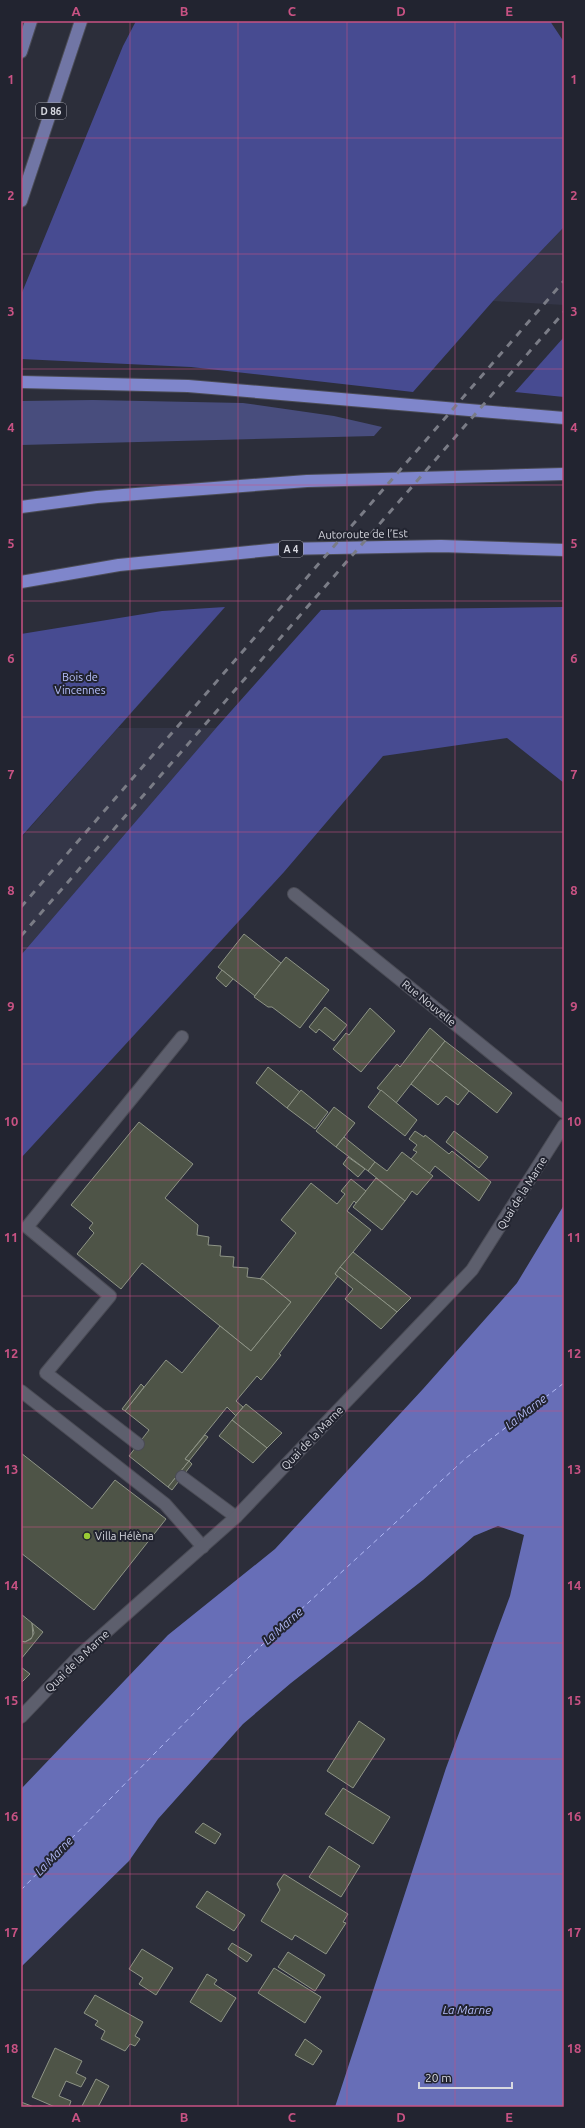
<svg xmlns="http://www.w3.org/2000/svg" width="585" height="2128" viewBox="0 0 585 2128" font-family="Ubuntu,sans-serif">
	<rect width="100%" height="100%" fill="#2c2e3a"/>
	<g fill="#343648">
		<path d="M564,227V305L493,301Z"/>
		<path d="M118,728H216L21,955V838Z"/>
	</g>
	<path fill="#484d7d" d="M93,400L243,403L334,416L382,427L374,436L21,445V401Z"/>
	<g fill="#474b91">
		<path d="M136,21H550L564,42V227L493,301L413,392L191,367L21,359V295L123,46Z"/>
		<path d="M564,337V397L515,392Z"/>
		<path d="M225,607L21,837V634L162,611Z"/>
		<path d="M564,607V783L507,738L383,756L284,872L21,1158V955L216,728L321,610Z"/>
	</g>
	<path fill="#676eb7" d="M564,1205V2107H335L446,1768L510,1596L524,1535L498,1526L474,1536L423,1580L291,1683L243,1724L158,1819L129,1861L21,1967V1789L168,1635L275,1549L423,1389L517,1283Z"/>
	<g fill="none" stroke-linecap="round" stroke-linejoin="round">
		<path stroke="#b2baf6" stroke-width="1" stroke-dasharray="5 4" stroke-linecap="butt" d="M21,1890L249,1657L466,1458L564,1383"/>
	</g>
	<g fill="#4e5447" stroke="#8e9486">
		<path d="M244,934L281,963L255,996L218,967Z"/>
		<path d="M286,957L329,990L300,1028L272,1007H268L254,997Z"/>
		<path d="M222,970L233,979L226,987L216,978Z"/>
		<path d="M325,1007L347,1025L334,1041L319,1029L316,1033L309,1027Z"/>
		<path d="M370,1008L395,1031L361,1072L333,1049L346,1033L349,1035Z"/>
		<path d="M430,1028L445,1041L396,1103L377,1088L397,1064L400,1067Z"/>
		<path d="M445,1041L512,1093L497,1113L430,1060Z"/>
		<path d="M430,1060L469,1091L458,1105L446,1096L438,1105L411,1084Z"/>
		<path d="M268,1067L300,1092L287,1108L256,1083Z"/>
		<path d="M301,1090L328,1112L315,1129L287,1108Z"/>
		<path d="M381,1090L417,1120L405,1136L368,1107Z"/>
		<path d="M334,1107L355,1123L336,1147L316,1131Z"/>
		<path d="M139,1122L193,1164L165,1198L198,1225L197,1235L209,1237L208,1245L221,1246L220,1256L234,1257L233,1267L248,1268L247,1277L263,1279L291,1302L251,1351L142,1263L121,1289L77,1254L94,1233L89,1228L93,1223L71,1205Z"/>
		<path d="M415,1131L424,1137L425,1135L449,1154L452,1151L491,1182L479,1201L435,1166L429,1174L411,1159L417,1152L413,1150L417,1145L409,1139Z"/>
		<path d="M454,1131L488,1157L479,1168L446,1142Z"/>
		<path d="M344,1137L375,1162L368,1171L336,1147Z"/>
		<path d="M402,1152L433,1176L417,1195L412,1191L405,1201L368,1171L375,1162L387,1171Z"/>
		<path d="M348,1157L365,1169L358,1177L343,1164Z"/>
		<path d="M376,1178L405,1201L382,1230L353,1207Z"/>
		<path d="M351,1179L366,1191L356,1203L354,1201L347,1211L371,1230L335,1274L338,1276L279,1354L281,1355L261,1380L257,1376L236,1401L243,1407L236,1416L227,1407L185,1459L189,1461L168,1487L129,1456L149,1430L125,1411L166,1360L182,1373L220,1326L251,1351L291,1302L263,1279H260L296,1233L281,1220L311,1183L337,1204L345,1194L341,1191Z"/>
		<path d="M353,1252L411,1298L397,1312L340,1267Z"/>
		<path d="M340,1267L397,1312L381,1329L345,1299L353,1289L335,1274Z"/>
		<path d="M141,1384L144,1387L125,1411L122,1409Z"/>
		<path d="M246,1404L282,1433L267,1448L232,1420Z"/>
		<path d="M232,1420L267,1448L253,1463L219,1436Z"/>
		<path d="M205,1435L208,1437L189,1461L185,1459Z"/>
		<path d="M21,1453L92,1509L115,1480L166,1519L94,1610L21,1553Z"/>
		<path d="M189,1461L192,1464L172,1490L168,1487Z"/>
		<path d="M21,1614L32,1623L33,1637L25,1642L21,1641Z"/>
		<path d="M32,1623L43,1632L21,1659V1641L25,1642L31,1639L34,1633Z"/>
		<path d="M21,1667L30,1674L21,1683Z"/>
		<path d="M359,1721L385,1739L353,1788L327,1771Z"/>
		<path d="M343,1788L390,1817L373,1844L325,1814Z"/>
		<path d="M203,1823L221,1834L215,1844L195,1832Z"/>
		<path d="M329,1846L360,1866L341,1897L309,1877Z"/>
		<path d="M284,1874L348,1914L343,1922L346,1923L326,1954L295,1935L292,1940L261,1921L280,1890L277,1884Z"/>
		<path d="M207,1891L245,1915L234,1931L196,1907Z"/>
		<path d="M232,1943L252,1955L247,1962L228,1949Z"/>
		<path d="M142,1949L173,1968L156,1995L139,1984L143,1978L129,1969Z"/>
		<path d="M288,1952L325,1975L315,1991L278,1967Z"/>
		<path d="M274,1968L321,1997L305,2023L258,1993Z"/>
		<path d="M207,1974L217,1980L214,1984L236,1998L221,2022L190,2002Z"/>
		<path d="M95,1995L143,2022L135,2036L140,2039L135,2046L130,2044L125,2051L101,2039L105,2031L95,2025L98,2021L84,2013Z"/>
		<path d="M305,2039L322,2051L313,2065L295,2055Z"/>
		<path d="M55,2048L82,2061L76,2073L86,2078L81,2087L66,2081L59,2096L71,2101L69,2107H55L32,2097Z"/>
		<path d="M96,2079L109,2086L98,2107H85L82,2106Z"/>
		<path d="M21,2102L34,2107H21Z"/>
	</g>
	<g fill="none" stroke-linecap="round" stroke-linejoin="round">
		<defs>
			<g id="service">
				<path d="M294,894L564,1112"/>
				<path d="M21,1391L165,1504L203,1547"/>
				<path d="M138,1444L46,1373L110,1296L27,1227L182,1037"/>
				<path d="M182,1477L236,1517"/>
			</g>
			<path id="minor" d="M21,1717L80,1655L236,1517L472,1270L564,1125"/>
			<g id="primary">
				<path d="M21,52L31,21"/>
				<path d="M21,201L81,21"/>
			</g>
			<g id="motorway">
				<path d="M21,382L188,386L564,418"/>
				<path d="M21,507L97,497L307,481L564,474"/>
				<path d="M21,582L119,565L280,549L441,546L564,550"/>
			</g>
		</defs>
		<use href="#service" stroke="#4b4c56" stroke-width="14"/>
		<use href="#minor" stroke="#4b4c56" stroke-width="14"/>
		<use href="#primary" stroke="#4b4c56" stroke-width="14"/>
		<use href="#motorway" stroke="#4b4c56" stroke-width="14"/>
		<use href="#service" stroke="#5d5f6d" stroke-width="12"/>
		<use href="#minor" stroke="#5d5f6d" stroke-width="12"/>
		<use href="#primary" stroke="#7176a5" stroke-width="12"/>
		<use href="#motorway" stroke="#7f86cb" stroke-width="12"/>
		<g stroke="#7a7c86" stroke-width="3" stroke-dasharray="7 7" stroke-linecap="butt">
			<path d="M21,907L564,281"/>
			<path d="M21,936L564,312"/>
		</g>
	</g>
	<path fill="none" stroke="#c85283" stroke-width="1" stroke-opacity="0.55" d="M130,21V2107M238,21V2107M347,21V2107M455,21V2107M21,138H564M21,254H564M21,369H564M21,485H564M21,601H564M21,717H564M21,832H564M21,948H564M21,1064H564M21,1180H564M21,1296H564M21,1411H564M21,1527H564M21,1643H564M21,1759H564M21,1874H564M21,1990H564"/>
	<circle fill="#9acb34" stroke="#222430" stroke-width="1.5" cx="87" cy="1536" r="4"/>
	<g text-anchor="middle" stroke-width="4" stroke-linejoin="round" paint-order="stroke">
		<g fill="#222430" stroke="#a1a2ab" stroke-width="1">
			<rect x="36" y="103" width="30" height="16" rx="3"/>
			<rect x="279" y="541" width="24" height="16" rx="3"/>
		</g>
		<g font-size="10" font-weight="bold" fill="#d7d8e0">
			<text x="51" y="115">D 86</text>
			<text x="291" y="553">A 4</text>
		</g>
		<g font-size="11" fill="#d7d8e0" stroke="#222430">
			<text transform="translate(363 534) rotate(-1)" y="4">Autoroute de l’Est</text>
			<text transform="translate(429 1003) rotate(39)" y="4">Rue Nouvelle</text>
			<text transform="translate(522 1193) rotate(-58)" y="4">Quai de la Marne</text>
			<text transform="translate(312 1438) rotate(-46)" y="4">Quai de la Marne</text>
			<text transform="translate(77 1661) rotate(-44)" y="4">Quai de la Marne</text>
		</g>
		<g font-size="11" fill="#b7c0fc" stroke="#222430">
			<text x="80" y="681">Bois de<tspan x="80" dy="13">Vincennes</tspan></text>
		</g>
		<g font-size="11" fill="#d7d8e0" stroke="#222430" text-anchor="start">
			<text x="95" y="1540">Villa Hélèna</text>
		</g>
		<g font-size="12" font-style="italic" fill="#b2baf6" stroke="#222430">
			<text transform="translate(526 1412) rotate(-38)" y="4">La Marne</text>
			<text transform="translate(283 1626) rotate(-42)" y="4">La Marne</text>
			<text transform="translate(54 1856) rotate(-46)" y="4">La Marne</text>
			<text x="467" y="2014">La Marne</text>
		</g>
	</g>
	<rect width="585" height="2128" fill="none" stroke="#222430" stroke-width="44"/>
	<path d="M419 2082v6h93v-6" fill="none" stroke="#d7d8e0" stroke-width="2"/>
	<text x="425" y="2082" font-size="12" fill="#d7d8e0" stroke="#222430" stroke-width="3" paint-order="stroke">20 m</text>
	<rect x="22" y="22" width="541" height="2084" fill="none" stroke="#c85283" stroke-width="1.5"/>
	<g font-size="13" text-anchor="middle" font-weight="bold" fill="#c85283">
		<text x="76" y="16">A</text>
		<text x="184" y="16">B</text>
		<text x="292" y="16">C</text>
		<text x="401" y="16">D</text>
		<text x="509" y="16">E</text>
		<text x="11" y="84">1</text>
		<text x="574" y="84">1</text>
		<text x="11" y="200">2</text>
		<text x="574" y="200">2</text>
		<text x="11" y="316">3</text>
		<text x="574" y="316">3</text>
		<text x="11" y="432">4</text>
		<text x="574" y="432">4</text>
		<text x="11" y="548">5</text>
		<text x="574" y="548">5</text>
		<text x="11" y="663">6</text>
		<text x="574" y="663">6</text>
		<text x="11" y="779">7</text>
		<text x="574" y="779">7</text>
		<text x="11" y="895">8</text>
		<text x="574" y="895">8</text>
		<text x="11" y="1011">9</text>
		<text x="574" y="1011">9</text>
		<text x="11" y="1126">10</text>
		<text x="574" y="1126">10</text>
		<text x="11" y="1242">11</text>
		<text x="574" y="1242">11</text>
		<text x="11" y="1358">12</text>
		<text x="574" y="1358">12</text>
		<text x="11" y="1474">13</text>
		<text x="574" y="1474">13</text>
		<text x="11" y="1590">14</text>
		<text x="574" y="1590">14</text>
		<text x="11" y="1705">15</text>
		<text x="574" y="1705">15</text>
		<text x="11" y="1821">16</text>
		<text x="574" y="1821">16</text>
		<text x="11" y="1937">17</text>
		<text x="574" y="1937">17</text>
		<text x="11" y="2053">18</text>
		<text x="574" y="2053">18</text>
		<text x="76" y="2122">A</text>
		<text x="184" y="2122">B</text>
		<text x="292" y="2122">C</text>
		<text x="401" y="2122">D</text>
		<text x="509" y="2122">E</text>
	</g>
</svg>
